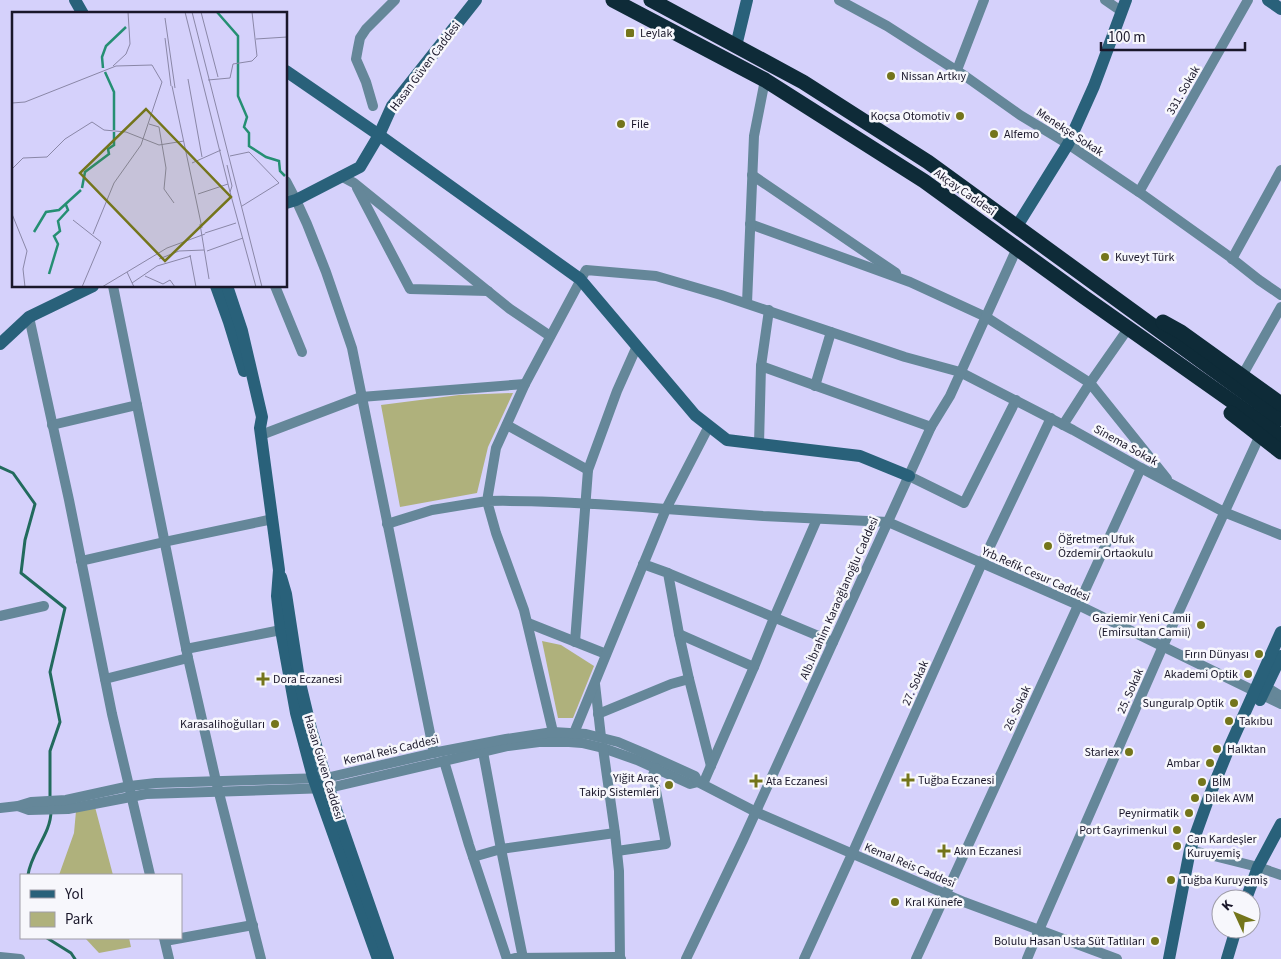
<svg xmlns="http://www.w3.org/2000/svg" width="1281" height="959" viewBox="0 0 1281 959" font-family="'Source Sans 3',sans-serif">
	<rect width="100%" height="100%" fill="#d5d1fb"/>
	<g fill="#afb17c">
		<path d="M513,393L488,447L477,493L400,507L381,405L459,395Z"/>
		<path d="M542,641L561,645L594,666L573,718H558Z"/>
		<path d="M95,807L113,875H59L74,833L76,811Z"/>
		<path d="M85,938H129L131,947L99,953Z"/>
	</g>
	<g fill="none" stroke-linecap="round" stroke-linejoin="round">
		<g stroke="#226b5d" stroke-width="3">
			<path d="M0,467L13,473L35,504L25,540L21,573L65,608L50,672L60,722L50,751V799"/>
			<path d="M28,875C31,852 51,834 51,811"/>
			<path d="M47,938L71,953L75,959"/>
		</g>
		<g stroke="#658799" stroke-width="10">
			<path d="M839,0L887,26L965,76L1020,115L1068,144L1139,192L1230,257L1259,280L1281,295"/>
			<path d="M1105,0L1121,11"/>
			<path d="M957,70L984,0"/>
			<path d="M373,106L366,82L356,59L358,48L360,38L366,29L395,0"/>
			<path d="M752,175L896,273"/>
			<path d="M341,176L354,183L510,309L550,336"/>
			<path d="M286,181L296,200L307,224L326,272L352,348L434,753"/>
			<path d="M357,188L410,289L488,291"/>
			<path d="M1139,192L1248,0"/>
			<path d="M750,224L910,282L986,317L1090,383L1125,333"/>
			<path d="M1232,259L1281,170"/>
			<path d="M113,286L188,658L216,781L261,959"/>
			<path d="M275,286L302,352"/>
			<path d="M747,303L754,136L765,80"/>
			<path d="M29,317L69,500L112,714L150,875"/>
			<path d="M761,366L769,310"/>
			<path d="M1242,376L1281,307"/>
			<path d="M815,386L831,332"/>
			<path d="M52,425L137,405"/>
			<path d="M507,425L588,470"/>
			<path d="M1063,425L1090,383L1167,479"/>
			<path d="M709,426L666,509L763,516L888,522L1078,605L1281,704"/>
			<path d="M261,435L361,397L525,384"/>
			<path d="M759,444L761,366L931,427"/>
			<path d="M909,476L964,503L1016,400"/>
			<path d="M387,524L432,510L487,501L496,448L525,384L586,270L656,276L721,295L905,357L960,372L1073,430L1141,468L1224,512L1281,535"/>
			<path d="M81,561L164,542L273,519"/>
			<path d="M643,564L668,573L679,634L689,679L711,766"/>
			<path d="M668,573L833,642"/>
			<path d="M0,616L44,606"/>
			<path d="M528,623L606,654"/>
			<path d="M679,634L754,667"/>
			<path d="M575,642L588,470L617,391L637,346"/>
			<path d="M186,649L281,630"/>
			<path d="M105,679L188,658"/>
			<path d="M595,684L601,737"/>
			<path d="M1260,689L1266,687L1281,696"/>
			<path d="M598,714L671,684L689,679"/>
			<path d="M553,732L524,610L496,533L487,501C547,500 606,504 666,509L574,733"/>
			<path d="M483,752L501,849L523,958"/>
			<path d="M444,761L469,845L507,959"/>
			<path d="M703,784L754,667L774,618L817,519"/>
			<path d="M18,806L29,810L68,809L146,794L329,788L508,746L539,742H569L582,743L603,748L637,760L690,784L698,782"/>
			<path d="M0,808L18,806L31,802L66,800L130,786L156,783L326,778L438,752L506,739L553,732L586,734L618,742L644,753L695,776L698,782L756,812L964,902L1117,959"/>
			<path d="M615,833L619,871L620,959"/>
			<path d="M1190,850L1258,867L1281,875"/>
			<path d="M617,851L666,844L653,775L656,768"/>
			<path d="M473,857L501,849L615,833L603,748"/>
			<path d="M164,938L169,959"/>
			<path d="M165,941L253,925"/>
			<path d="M0,957L20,959"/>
			<path d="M511,959L515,958L616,957L621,959"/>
			<path d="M686,959L743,840L931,427L950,396L1017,248"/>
			<path d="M804,959L852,854L982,563L1051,418"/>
			<path d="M916,959L1141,468"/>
			<path d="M1027,959L1039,930L1163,646L1260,435"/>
		</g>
		<g stroke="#29617a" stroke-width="12">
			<path d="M75,0L83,14"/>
			<path d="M1268,0L1281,9"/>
			<path d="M736,46L747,0"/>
			<path d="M286,71L379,135L580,279L695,415L727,440L860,456L909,476"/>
			<path d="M286,203L296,200L360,167L379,135L392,106L476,0"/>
			<path d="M1017,226L1068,144L1094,86L1126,0"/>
			<path d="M216,286L229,322L244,371"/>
			<path d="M227,286L242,331L262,417L260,428L279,570L277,596L281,630L296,713L313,777L378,959"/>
			<path d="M0,344L29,317L93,286"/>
			<path d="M281,577L286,594L299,679L311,729L332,798L388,959"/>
			<path d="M1260,700L1281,656"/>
			<path d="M1246,899L1258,867L1281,824"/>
			<path d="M1169,959L1190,850L1209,797L1229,748L1281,632"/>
			<path d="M1227,959L1236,929"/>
		</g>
		<g stroke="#0e2b38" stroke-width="15">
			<path d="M613,0L765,80L924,181L1084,297L1281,436"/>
			<path d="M651,0L803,82L928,162L1281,419"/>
			<path d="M1163,322L1181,332L1281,404"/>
			<path d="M1231,413L1281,452"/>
		</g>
	</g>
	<g fill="#74751b" stroke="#f7f7fc" stroke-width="2">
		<rect x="625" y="28" width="10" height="10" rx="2.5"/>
		<circle cx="891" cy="76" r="5"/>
		<circle cx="960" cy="116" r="5"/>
		<circle cx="621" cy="124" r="5"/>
		<circle cx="994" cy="134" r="5"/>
		<circle cx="1105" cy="257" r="5"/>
		<circle cx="1048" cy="546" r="5"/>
		<circle cx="1201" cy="625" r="5"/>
		<circle cx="1259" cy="654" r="5"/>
		<circle cx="1248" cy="674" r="5"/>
		<path d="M260.5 671.5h5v5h5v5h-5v5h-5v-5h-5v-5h5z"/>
		<circle cx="1234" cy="703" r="5"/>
		<circle cx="1229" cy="721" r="5"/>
		<circle cx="275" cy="724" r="5"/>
		<circle cx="1217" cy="749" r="5"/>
		<circle cx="1129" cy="752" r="5"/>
		<circle cx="1210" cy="763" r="5"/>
		<path d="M905.5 772.5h5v5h5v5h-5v5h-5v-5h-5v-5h5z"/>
		<path d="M753.5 773.5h5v5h5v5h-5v5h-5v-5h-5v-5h5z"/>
		<circle cx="1202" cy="782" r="5"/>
		<circle cx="669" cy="785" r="5"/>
		<circle cx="1195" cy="798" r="5"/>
		<circle cx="1189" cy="813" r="5"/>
		<circle cx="1177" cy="830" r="5"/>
		<circle cx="1177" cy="846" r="5"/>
		<path d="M941.5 843.5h5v5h5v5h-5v5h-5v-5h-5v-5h5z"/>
		<circle cx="1171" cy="880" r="5"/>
		<circle cx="895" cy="902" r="5"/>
		<circle cx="1155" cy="941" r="5"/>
	</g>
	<g text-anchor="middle" stroke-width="5" stroke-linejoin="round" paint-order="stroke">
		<g font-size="12" fill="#1a172a" stroke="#f7f7fc" text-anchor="start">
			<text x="640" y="37">Leylak</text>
			<text x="901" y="80">Nissan Artkıy</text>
			<text x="950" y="120" text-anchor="end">Koçsa Otomotiv</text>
			<text x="631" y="128">File</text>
			<text x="1004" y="138">Alfemo</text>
			<text x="1115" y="261">Kuveyt Türk</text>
			<text x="1058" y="543">Öğretmen Ufuk<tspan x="1058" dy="14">Özdemir Ortaokulu</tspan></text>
			<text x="1191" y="622" text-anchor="end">Gaziemir Yeni Camii<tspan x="1191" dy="14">(Emirsultan Camii)</tspan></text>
			<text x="1249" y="658" text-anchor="end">Fırın Dünyası</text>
			<text x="1238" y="678" text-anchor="end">Akademi Optik</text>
			<text x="273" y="683">Dora Eczanesi</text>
			<text x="1224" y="707" text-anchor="end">Sunguralp Optik</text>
			<text x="1239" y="725">Takıbu</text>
			<text x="265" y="728" text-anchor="end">Karasalihoğulları</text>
			<text x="1227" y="753">Halktan</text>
			<text x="1119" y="756" text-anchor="end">Starlex</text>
			<text x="1200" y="767" text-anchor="end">Ambar</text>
			<text x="659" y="782" text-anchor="end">Yiğit Araç<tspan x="659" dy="14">Takip Sistemleri</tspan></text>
			<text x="918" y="784">Tuğba Eczanesi</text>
			<text x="766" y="785">Ata Eczanesi</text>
			<text x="1212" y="786">BİM</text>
			<text x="1205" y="802">Dilek AVM</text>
			<text x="1179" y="817" text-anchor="end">Peynirmatik</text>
			<text x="1167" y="834" text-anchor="end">Port Gayrimenkul</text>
			<text x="1187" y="843">Can Kardeşler<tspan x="1187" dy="14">Kuruyemiş</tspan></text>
			<text x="954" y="855">Akın Eczanesi</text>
			<text x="1181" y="884">Tuğba Kuruyemiş</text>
			<text x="905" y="906">Kral Künefe</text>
			<text x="1145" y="945" text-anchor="end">Bolulu Hasan Usta Süt Tatlıları</text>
		</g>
		<g font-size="12" fill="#1a172a" stroke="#f7f7fc">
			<text transform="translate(425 66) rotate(-53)" y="4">Hasan Güven Caddesi</text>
			<text transform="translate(1183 90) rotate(-60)" y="4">331. Sokak</text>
			<text transform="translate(1070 132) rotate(33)" y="4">Menekşe Sokak</text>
			<text transform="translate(965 192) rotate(35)" y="4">Akçay Caddesi</text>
			<text transform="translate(1126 445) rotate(29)" y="4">Sinema Sokak</text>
			<text transform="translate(1036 574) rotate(24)" y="4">Yrb.Refik Cesur Caddesi</text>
			<text transform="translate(839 598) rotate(-66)" y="4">Alb.İbrahim Karaoğlanoğlu Caddesi</text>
			<text transform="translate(915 683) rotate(-66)" y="4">27. Sokak</text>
			<text transform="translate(1130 691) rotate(-66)" y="4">25. Sokak</text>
			<text transform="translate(1017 708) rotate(-65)" y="4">26. Sokak</text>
			<text transform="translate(391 750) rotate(-13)" y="4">Kemal Reis Caddesi</text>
			<text transform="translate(324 767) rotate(73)" y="4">Hasan Güven Caddesi</text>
			<text transform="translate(910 865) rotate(23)" y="4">Kemal Reis Caddesi</text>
		</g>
	</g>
	<g transform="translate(12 12)">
		<rect width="275" height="275" fill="#d5d1fb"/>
		<path fill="none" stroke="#258f73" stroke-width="2.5" d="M205,0L226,24V84L235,105L232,115L237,121V134L254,145L267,149L268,159L273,164M91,56L90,45L94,34L114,15M93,60L102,80V118M70,176L73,160L97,142L96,137L102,133V120M22,220L34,200L47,198L69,178M37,262L46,232L42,224L48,219L46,209L56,198L54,193"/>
		<path fill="none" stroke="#8a87a7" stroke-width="1" d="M173,0L218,180M180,0L250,275M189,0L206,65M153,6L163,76M153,26L159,74M244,27L275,25M101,54L114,42L118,32L116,0M176,67L190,145M196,68L218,66L221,52L240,49L245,44L240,0M160,74L190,216M0,91L13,90L104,54L140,53L150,70M137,112L147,115L154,156L152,177L162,191M218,144L237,140L267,171L230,194M180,151L209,138M215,153L220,174L218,180M0,157L11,146L35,145L53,127L80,110L92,118L114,120L147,133L172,129M218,180L244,275M186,182L216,172M0,202L15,239L11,257L13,275M61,208L89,230L70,275M188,212L197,267M193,221L224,211M81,222L102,171L129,133L150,70M195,239L231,226M178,243L184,275M147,247L167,239L192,238M115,260L122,275M133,264L151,272L158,268L163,275M120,271L145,254L179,244M90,275L155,236L193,222"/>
		<path fill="#74751b" fill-opacity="0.15" stroke="#74751b" stroke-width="2.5" d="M134,97L219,185L153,249L68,161Z"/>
		<rect width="275" height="275" fill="none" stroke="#1a172a" stroke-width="2.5"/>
	</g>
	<rect x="20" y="874" width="162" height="65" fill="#f7f7fc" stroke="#9f9da8"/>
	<rect x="30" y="890" width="25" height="8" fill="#29617a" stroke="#9f9da8"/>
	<text x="65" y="899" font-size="15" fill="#1a172a">Yol</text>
	<rect x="30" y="912" width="25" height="15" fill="#afb17c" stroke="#9f9da8"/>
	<text x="65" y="924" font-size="15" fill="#1a172a">Park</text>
	<g transform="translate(1236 914) rotate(314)"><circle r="24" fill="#f7f7fc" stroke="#9f9da8"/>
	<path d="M0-4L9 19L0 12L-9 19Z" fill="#74751b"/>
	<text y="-8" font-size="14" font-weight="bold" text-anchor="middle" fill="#1a172a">K</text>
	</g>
	<path d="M1101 42v8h144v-8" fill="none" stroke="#1a172a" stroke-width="2.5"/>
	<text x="1108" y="42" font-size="15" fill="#1a172a" stroke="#f7f7fc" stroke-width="4" paint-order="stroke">100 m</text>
</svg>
